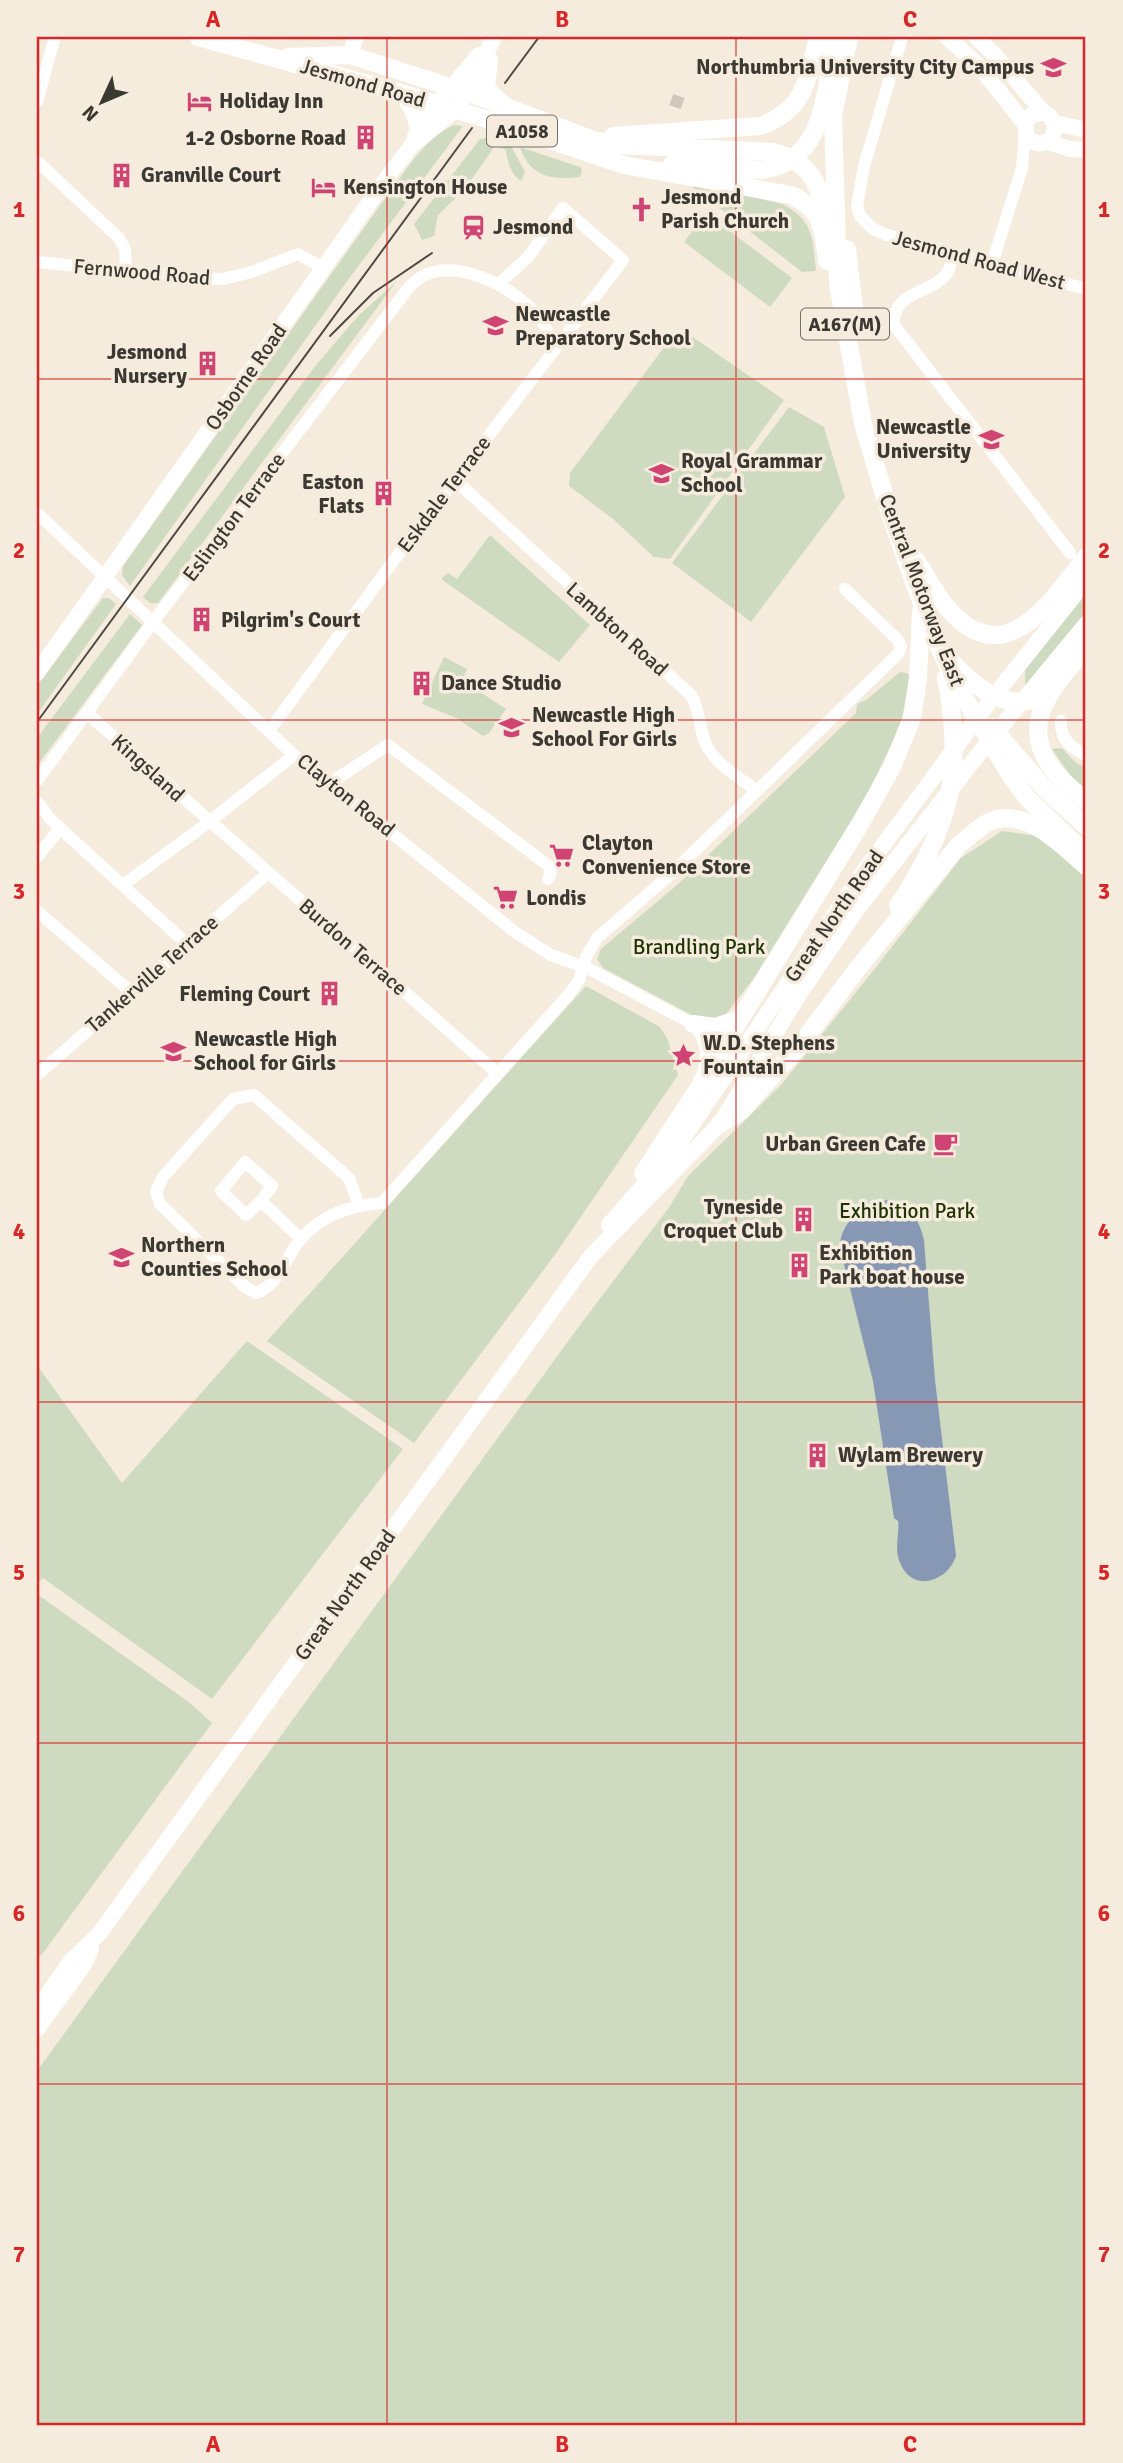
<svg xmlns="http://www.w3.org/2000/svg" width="1123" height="2463" viewBox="0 0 1123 2463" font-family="Signika,sans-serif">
	<rect width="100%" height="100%" fill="#f5ecde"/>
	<g fill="#cedbc1">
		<path d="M454,125L463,126L345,284L130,586L122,575L123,566L389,193C407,169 426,137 454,125Z"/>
		<path d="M496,136L509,142L525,172L521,181C511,175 507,161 506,150L495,146L464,190L438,215L434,236L422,240L414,224L480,139Z"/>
		<path d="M520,147L580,167L582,170L580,177C552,181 529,176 520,147Z"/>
		<path d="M685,181L782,204C813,219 813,239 816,271L802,272Z"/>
		<path d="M706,213L792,278L770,307L684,242Z"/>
		<path d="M396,282L158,603H150L143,597L316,365L358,316Z"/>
		<path d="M687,333L784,400L670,559L654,557L613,519L569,486L570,473L671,338Z"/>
		<path d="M789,407L824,427L845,497L751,622L672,563Z"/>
		<path d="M490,535L590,625L559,662L441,579L448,573L457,579Z"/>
		<path d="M1086,593V612L1025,686V669Z"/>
		<path d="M103,598H109L116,604L37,714V686Z"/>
		<path d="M130,614L142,625L37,766V738Z"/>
		<path d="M444,657L467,669L462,680L506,709L489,733L483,736L456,718L422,704Z"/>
		<path d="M900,672L907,673L910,677L901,724L867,795L754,978L723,1018L705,1022L603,968L597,959L601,949L677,885L856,713L857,704L866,700Z"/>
		<path d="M1062,748L1075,762L1086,768V789L1072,778L1052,749Z"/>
		<path d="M1002,831L1044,837L1086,871V2426H37V2071L574,1333L670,1206L688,1176L781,1085L877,966L961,858Z"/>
		<path d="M586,986L660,1027L668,1040L678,1075L554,1256L414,1443L267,1341Z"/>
		<path d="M247,1341L403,1449L212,1699L43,1578L37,1585V1365L122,1483Z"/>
		<path d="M37,1594L190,1703L212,1723L37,1961Z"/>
	</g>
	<path fill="#8798b5" d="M883,1200C907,1202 919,1217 924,1240L935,1380L956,1556C948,1581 914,1593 901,1565C893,1549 900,1534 898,1521L894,1518L873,1381L840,1248C839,1225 861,1205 883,1200Z"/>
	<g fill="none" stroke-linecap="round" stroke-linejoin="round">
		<path stroke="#d0c8bc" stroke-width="12" stroke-dasharray="12 6" stroke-linecap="butt" d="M675,107L679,96"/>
		<g stroke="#fff" stroke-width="12">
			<path d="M901,41L864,166L857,206L860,216L873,229L887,235L1086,289"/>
			<path d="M37,102L55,37"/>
			<path d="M37,161L119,238L125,249L126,271"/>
			<path d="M953,254C952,258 951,265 949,270C935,296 892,288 894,325L1070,553"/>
			<path d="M37,262L195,278L223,279L252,272L298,254L323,268"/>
			<path d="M992,264L1022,168L1025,133"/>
			<path d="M455,480L691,695C700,710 699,726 705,742C714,764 739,777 757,791"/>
			<path d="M37,513L294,755L515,932L551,955L589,969L693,1024C708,1041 707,1053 703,1074"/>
			<path d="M88,714L497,1073"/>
			<path d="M1061,721C1060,739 1071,748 1086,755"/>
			<path d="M269,731L403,548L623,260L563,208L529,256L499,284"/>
			<path d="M37,781L153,622L410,286C417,280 424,274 433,272C471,262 530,296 547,330C550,336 550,344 552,351"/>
			<path d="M330,783L388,745L549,866L551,873L548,879"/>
			<path d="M37,801L51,820L187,944"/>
			<path d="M37,857L60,828"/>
			<path d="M123,885L209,822L294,755"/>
			<path d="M37,911L131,992"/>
			<path d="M37,1075L268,873"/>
			<path d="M261,1201L272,1186L245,1162L221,1191L246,1215L261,1201L301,1239"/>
			<path d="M359,1205L349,1178L254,1095L233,1099L163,1177L156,1192L160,1204L244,1286L256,1293C279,1285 285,1258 300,1240C322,1214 349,1206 382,1203L570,993L579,980L586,957L597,938L671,874L898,654L901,647L898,640L845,589"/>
		</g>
		<g stroke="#fff" stroke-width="16">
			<path d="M947,37L979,66L1025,124"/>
			<path d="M976,37L994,54L1043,112L1050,116L1056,127L1051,139C1043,145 1035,145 1027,137L1025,124L1030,116L1043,112"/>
			<path d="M350,55L356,37"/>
			<path d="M490,60L487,88L503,103"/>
			<path d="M403,94L414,114L418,130"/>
			<path d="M1055,123L1086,130"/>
			<path d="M415,136L437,104L479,55"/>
			<path d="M1048,142L1070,149L1086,150"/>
			<path d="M37,673L389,175L412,145L455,110L467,93L494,37"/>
			<path d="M642,1173L702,1081"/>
			<path d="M609,1225L679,1144L861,875L990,701L1086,581"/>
			<path d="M37,2009L72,1960L99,1934L591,1256L720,1124L798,996L858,908L977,756L1086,624"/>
			<path d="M37,2029L83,1966L91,1949"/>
		</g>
		<g stroke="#fff" stroke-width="18">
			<path d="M198,37L401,93L499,123L624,165L791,195C823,210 823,229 827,261"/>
			<path d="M849,37L833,115L838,284L863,424L892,520L913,579L936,641L960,691L1009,773L1028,799L1086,854"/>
			<path d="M288,57L350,55L475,95L593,140L618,145L773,152C813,162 821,187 826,224"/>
			<path d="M613,136L760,126C806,110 807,79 818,37"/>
			<path d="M672,164L761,170C827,162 825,88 835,37"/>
			<path d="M847,249L855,318"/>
			<path d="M915,559C927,576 937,598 952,613C1008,672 1053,598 1086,557"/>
			<path d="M1086,648C1058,682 1017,720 1051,767C1060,780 1074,791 1086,801"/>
			<path d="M950,660C969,682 995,705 1026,701C1036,700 1044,693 1052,689"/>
			<path d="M992,727L1045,789L1086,826"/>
			<path d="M898,906C950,825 965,773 946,678"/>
			<path d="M693,1024L715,1027L740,1019"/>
			<path d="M702,1081L859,826L892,767L912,718L918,678L921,612"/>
			<path d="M720,1124L741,1111L800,1045L858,968L958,846C968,838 977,828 989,822C1026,806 1061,845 1086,866"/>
		</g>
		<g stroke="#4f4a43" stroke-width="2">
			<path d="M505,83L539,37"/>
			<path d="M330,336L373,293L432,253"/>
			<path d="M37,722L472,128"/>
		</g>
	</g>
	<path fill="none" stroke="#d62828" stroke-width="2" stroke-opacity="0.55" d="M387,37V2426M736,37V2426M37,379H1086M37,720H1086M37,1061H1086M37,1402H1086M37,1743H1086M37,2084H1086"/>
	<defs>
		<symbol id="university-bare" viewBox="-9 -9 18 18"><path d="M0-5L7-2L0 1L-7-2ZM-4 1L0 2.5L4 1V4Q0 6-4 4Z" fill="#d04474" stroke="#f5ecde" stroke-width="2.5" paint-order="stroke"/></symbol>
		<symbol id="hotel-bare" viewBox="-9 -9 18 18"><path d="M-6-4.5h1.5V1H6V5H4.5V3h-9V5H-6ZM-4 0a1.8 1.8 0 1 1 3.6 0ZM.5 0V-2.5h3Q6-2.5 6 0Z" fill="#d04474" stroke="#f5ecde" stroke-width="2.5" paint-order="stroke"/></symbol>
		<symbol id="building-bare" viewBox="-9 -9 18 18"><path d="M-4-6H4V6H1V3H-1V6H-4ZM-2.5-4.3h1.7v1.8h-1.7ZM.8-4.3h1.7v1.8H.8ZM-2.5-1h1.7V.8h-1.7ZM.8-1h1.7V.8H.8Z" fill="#d04474" stroke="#f5ecde" stroke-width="2.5" paint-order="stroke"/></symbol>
		<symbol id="church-bare" viewBox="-9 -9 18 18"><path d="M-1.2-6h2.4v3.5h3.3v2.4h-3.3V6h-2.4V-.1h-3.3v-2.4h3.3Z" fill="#d04474" stroke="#f5ecde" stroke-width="2.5" paint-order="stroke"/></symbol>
		<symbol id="station-bare" viewBox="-9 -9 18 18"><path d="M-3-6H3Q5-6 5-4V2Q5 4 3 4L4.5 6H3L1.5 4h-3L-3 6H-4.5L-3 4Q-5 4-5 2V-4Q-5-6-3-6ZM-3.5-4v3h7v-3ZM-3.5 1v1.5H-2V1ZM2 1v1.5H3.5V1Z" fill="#d04474" stroke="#f5ecde" stroke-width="2.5" paint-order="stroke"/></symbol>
		<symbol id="school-bare" viewBox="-9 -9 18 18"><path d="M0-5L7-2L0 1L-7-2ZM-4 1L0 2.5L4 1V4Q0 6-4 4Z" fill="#d04474" stroke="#f5ecde" stroke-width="2.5" paint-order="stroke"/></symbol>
		<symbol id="supermarket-bare" viewBox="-9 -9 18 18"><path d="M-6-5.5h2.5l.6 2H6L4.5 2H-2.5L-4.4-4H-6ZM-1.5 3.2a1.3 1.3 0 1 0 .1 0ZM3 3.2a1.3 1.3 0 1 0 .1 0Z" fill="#d04474" stroke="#f5ecde" stroke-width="2.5" paint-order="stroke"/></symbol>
		<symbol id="sight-bare" viewBox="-9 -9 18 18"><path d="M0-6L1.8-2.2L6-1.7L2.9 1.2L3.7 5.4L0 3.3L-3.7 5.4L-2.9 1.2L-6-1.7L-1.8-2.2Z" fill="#d04474" stroke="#f5ecde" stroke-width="2.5" paint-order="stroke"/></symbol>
		<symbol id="cafe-bare" viewBox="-9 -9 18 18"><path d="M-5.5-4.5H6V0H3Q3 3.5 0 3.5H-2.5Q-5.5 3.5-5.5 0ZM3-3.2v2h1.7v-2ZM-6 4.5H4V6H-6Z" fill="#d04474" stroke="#f5ecde" stroke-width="2.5" paint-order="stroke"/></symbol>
	</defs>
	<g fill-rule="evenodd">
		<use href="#university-bare" x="1036" y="50" width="35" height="35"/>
		<use href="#hotel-bare" x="182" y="84" width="35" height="35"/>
		<use href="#building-bare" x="348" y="120" width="35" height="35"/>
		<use href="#building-bare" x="104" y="158" width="35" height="35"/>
		<use href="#hotel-bare" x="306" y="170" width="35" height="35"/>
		<use href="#church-bare" x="624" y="192" width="35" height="35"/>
		<use href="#station-bare" x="456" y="210" width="35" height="35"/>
		<use href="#school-bare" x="478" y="308" width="35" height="35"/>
		<use href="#building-bare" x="190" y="346" width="35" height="35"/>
		<use href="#university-bare" x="974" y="422" width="35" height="35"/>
		<use href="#school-bare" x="644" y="456" width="35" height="35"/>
		<use href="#building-bare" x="366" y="476" width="35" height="35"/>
		<use href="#building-bare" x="184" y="602" width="35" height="35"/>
		<use href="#building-bare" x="404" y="666" width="35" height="35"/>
		<use href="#school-bare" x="494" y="710" width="35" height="35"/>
		<use href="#supermarket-bare" x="544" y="838" width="35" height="35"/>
		<use href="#supermarket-bare" x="488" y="880" width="35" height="35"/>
		<use href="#building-bare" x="312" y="976" width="35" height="35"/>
		<use href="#school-bare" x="156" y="1034" width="35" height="35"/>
		<use href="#sight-bare" x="666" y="1038" width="35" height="35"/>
		<use href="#cafe-bare" x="928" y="1126" width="35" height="35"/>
		<use href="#building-bare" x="786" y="1202" width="35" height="35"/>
		<use href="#school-bare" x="104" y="1240" width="35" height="35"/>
		<use href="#building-bare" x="782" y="1248" width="35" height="35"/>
		<use href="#building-bare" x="800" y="1438" width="35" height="35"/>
	</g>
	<g text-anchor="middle" stroke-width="7" stroke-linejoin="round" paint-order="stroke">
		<g fill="#f5ecde" stroke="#746e66" stroke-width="2">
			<rect x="487" y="115.5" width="70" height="31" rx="5"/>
			<rect x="801" y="308.5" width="88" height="31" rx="5"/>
		</g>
		<g font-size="19" font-weight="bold" fill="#3c3832">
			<text x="522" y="138">A1058</text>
			<text x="845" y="331">A167(M)</text>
		</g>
		<g font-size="21" font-weight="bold" fill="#3c3832" stroke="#f5ecde" text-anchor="start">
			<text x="1034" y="74" text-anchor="end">Northumbria University City Campus</text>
			<text x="219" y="108">Holiday Inn</text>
			<text x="346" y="145" text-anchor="end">1-2 Osborne Road</text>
			<text x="141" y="182">Granville Court</text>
			<text x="343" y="194">Kensington House</text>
			<text x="661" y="204">Jesmond<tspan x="661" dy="24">Parish Church</tspan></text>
			<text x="493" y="234">Jesmond</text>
			<text x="515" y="321">Newcastle<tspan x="515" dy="24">Preparatory School</tspan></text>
			<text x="187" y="359" text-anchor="end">Jesmond<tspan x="187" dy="24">Nursery</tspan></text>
			<text x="971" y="434" text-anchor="end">Newcastle<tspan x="971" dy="24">University</tspan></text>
			<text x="681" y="468">Royal Grammar<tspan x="681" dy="24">School</tspan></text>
			<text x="364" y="489" text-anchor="end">Easton<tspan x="364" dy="24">Flats</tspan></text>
			<text x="221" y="627">Pilgrim's Court</text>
			<text x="441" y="690">Dance Studio</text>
			<text x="532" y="722">Newcastle High<tspan x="532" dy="24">School For Girls</tspan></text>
			<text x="582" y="850">Clayton<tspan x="582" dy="24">Convenience Store</tspan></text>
			<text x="526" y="905">Londis</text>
			<text x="310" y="1001" text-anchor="end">Fleming Court</text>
			<text x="194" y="1046">Newcastle High<tspan x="194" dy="24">School for Girls</tspan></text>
			<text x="703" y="1050">W.D. Stephens<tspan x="703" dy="24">Fountain</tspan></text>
			<text x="926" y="1151" text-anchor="end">Urban Green Cafe</text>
			<text x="783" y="1214" text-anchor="end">Tyneside<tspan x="783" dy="24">Croquet Club</tspan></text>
			<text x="141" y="1252">Northern<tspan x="141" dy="24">Counties School</tspan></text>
			<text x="819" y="1260">Exhibition<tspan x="819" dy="24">Park boat house</tspan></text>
			<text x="838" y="1462">Wylam Brewery</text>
		</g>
		<g font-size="21" fill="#3c3832" stroke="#f5ecde">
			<text transform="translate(363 83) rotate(16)" y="7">Jesmond Road</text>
			<text transform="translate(979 260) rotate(15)" y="7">Jesmond Road West</text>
			<text transform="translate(142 272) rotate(5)" y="7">Fernwood Road</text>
			<text transform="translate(246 377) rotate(-55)" y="7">Osborne Road</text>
			<text transform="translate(444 494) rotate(-53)" y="7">Eskdale Terrace</text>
			<text transform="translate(234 517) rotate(-53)" y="7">Eslington Terrace</text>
			<text transform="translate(922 590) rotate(69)" y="7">Central Motorway East</text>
			<text transform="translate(617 629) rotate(42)" y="7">Lambton Road</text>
			<text transform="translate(148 768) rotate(42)" y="7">Kingsland</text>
			<text transform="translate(346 795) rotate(39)" y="7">Clayton Road</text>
			<text transform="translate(834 916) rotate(-55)" y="7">Great North Road</text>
			<text transform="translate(353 947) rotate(41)" y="7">Burdon Terrace</text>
			<text transform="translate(152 974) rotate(-41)" y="7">Tankerville Terrace</text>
			<text transform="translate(345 1595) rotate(-54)" y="7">Great North Road</text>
		</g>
		<g font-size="21" fill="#203403" stroke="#f5ecde">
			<text x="699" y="954">Brandling Park</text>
			<text x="907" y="1218">Exhibition Park</text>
		</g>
	</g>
	<rect width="1123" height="2463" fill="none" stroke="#f5ecde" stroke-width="77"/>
	<g transform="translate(102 102) rotate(226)" stroke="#f5ecde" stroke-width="5" paint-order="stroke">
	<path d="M0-5L12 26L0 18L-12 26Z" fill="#3c3832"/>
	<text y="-10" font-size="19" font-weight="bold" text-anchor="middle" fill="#3c3832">N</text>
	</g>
	<rect x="38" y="38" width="1046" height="2386" fill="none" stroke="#d62828" stroke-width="2.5"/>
	<g font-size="23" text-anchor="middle" font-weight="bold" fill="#d62828">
		<text x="213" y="27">A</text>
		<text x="562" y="27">B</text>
		<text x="910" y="27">C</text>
		<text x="19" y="217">1</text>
		<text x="1104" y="217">1</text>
		<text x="19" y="558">2</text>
		<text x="1104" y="558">2</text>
		<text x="19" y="899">3</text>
		<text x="1104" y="899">3</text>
		<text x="19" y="1239">4</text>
		<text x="1104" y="1239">4</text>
		<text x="19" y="1580">5</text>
		<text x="1104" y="1580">5</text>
		<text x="19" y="1921">6</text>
		<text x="1104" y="1921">6</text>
		<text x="19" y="2262">7</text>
		<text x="1104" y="2262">7</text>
		<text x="213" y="2452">A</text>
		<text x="562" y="2452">B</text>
		<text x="910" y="2452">C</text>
	</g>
</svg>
